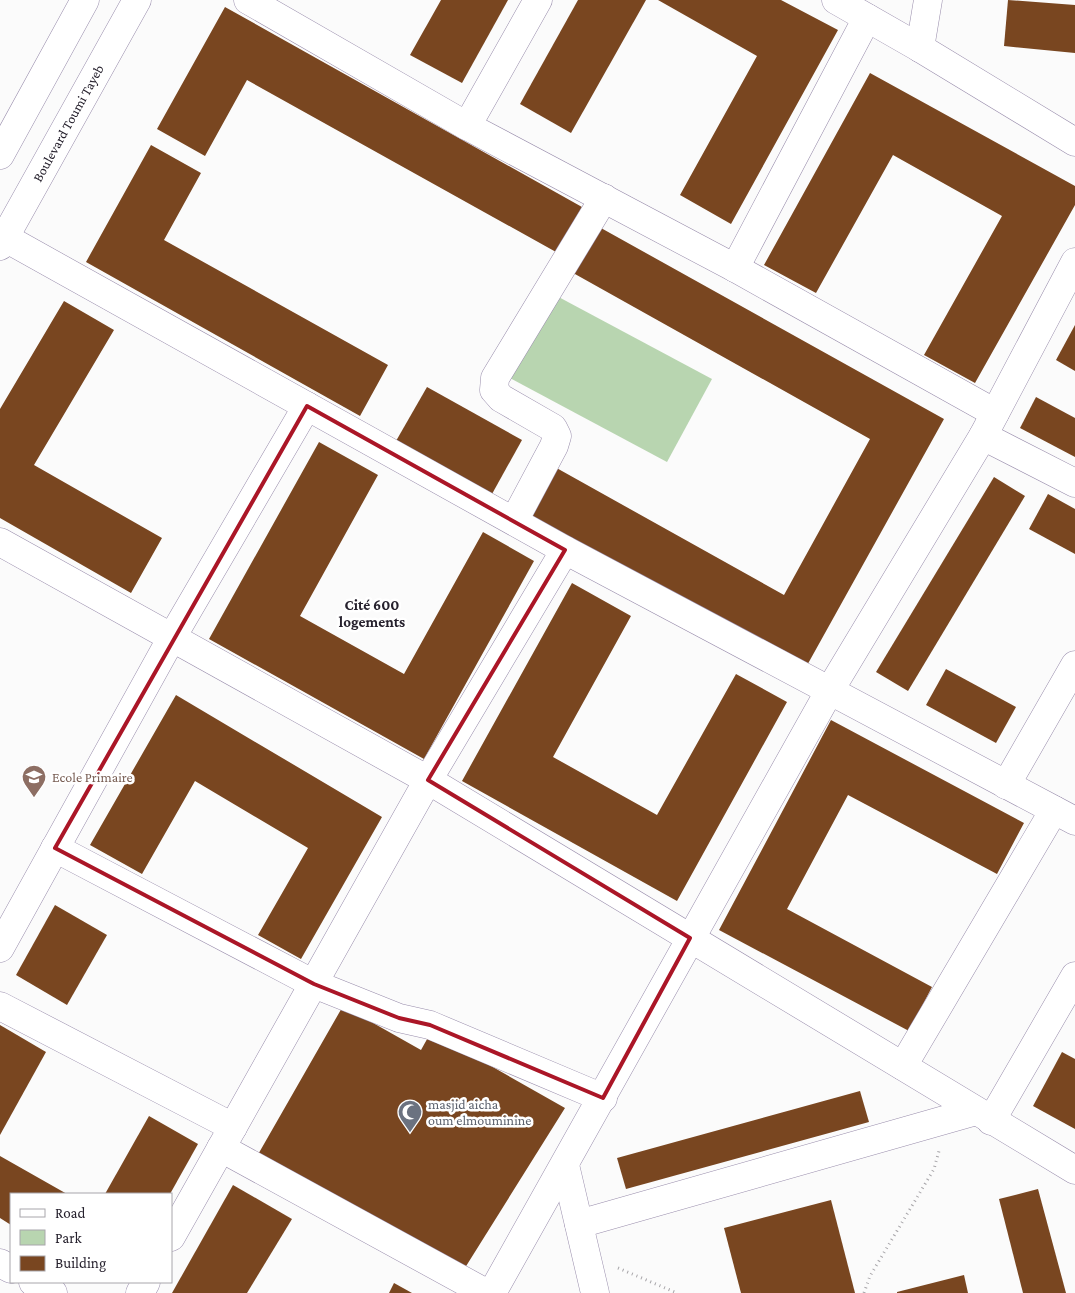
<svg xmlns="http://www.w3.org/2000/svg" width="1075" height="1293" viewBox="0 0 1075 1293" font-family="'Crimson Pro',serif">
	<rect width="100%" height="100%" fill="#fbfbfb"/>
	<path fill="#b8d5b0" d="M553,294L712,379L667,462L508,377Z"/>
	<g fill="#794620">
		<path d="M441,0H508L462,83L410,55Z"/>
		<path d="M578,0H646L571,133L520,104Z"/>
		<path d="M658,0H781L838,30L731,224L680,195L757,56Z"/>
		<path d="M1008,0L1075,5V53L1004,46Z"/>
		<path d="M225,7L582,207L556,252L247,80L205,156L157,129Z"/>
		<path d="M870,73L1075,186V205L975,383L924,355L1002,216L893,155L816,293L764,265Z"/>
		<path d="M151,145L201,173L164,240L388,365L360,416L86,262Z"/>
		<path d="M592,223L944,419L805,669L526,513L553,466L784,595L870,439L566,269Z"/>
		<path d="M64,301L114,330L34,465L162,538L131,593L0,518V409Z"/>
		<path d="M1075,325V371L1056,360Z"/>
		<path d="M427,387L522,440L492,494L396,441Z"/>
		<path d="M1036,397L1075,418V457L1020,428Z"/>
		<path d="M319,442L378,475L300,616L404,674L483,532L534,561L424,759L209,639Z"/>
		<path d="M994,477L1025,496L908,691L876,672Z"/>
		<path d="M1048,494L1075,509V554L1029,529Z"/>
		<path d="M572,583L631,616L553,757L657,815L736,674L787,702L677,901L462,781Z"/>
		<path d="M946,669L1016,707L996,743L926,705Z"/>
		<path d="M176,695L382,817L301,959L258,935L308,848L195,781L142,874L90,845Z"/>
		<path d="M831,720L1024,823L997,874L848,795L787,909L932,987L909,1031L719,930Z"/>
		<path d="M55,905L107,935L67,1005L16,975Z"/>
		<path d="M343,1006L421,1050L431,1032L565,1108L463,1271L256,1158Z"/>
		<path d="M0,1025L46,1052L0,1135Z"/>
		<path d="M1062,1052L1075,1059V1129L1033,1106Z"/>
		<path d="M860,1091L869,1122L626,1189L617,1158Z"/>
		<path d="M149,1116L198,1144L170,1194H105Z"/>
		<path d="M0,1156L67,1194H11V1225L0,1218Z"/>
		<path d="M233,1185L292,1219L247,1293H172Z"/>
		<path d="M1038,1189L1066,1293H1023L999,1199Z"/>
		<path d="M831,1200L855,1293H741L724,1228Z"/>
		<path d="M964,1275L968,1293H897V1292Z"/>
		<path d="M394,1283L412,1293H389Z"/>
	</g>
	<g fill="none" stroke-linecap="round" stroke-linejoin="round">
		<defs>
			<g id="minor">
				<path d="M248,0L467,126L735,268L995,413"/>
				<path d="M836,0L920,48L1075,142"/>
				<path d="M920,48L928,0"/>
				<path d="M467,126L538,0"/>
				<path d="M0,235L565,550L1075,821"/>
				<path d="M735,268L867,18"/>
				<path d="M983,436L1075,483"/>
				<path d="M514,521L554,446L557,436L553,428L501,398L494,390L495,378L604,198"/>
				<path d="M0,542L428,780L1075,1170"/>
				<path d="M1006,785L1075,665"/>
				<path d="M55,848L314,984L399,1018L430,1025L603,1098"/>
				<path d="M0,948L171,639L307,406"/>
				<path d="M0,1006L233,1127"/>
				<path d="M903,1066L1054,810"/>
				<path d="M991,1121L1075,976"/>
				<path d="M221,1148L486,1293"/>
				<path d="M565,1165L595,1293"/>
				<path d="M579,1224L976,1111"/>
				<path d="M171,1237L428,780L565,550"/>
				<path d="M140,1293L146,1282"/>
				<path d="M492,1293L830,690L983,436L1075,262"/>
			</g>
			<g id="major">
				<path d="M0,155L85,0"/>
				<path d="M0,246L137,0"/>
				<path d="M0,1263L11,1269"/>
				<path d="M33,1282L53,1293"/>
			</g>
		</defs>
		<use href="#minor" stroke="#998dac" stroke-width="29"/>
		<use href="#major" stroke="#998dac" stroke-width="29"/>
		<g stroke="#a7a5a9" stroke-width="3" stroke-dasharray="1 4" stroke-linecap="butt">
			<path d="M618,1268L677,1293"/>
			<path d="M864,1293L870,1276L934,1169L939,1151"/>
		</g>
		<use href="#minor" stroke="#fff" stroke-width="28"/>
		<use href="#major" stroke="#fff" stroke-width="28"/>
	</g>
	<path fill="none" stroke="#ab1627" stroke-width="4" stroke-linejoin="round" d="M307,406L565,550L428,780L690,938L603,1098L430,1025L399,1018L314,984L55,848Z"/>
	<defs>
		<symbol id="school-pin" viewBox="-11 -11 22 30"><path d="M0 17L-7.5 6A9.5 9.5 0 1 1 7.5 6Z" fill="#8d6e63" stroke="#fff"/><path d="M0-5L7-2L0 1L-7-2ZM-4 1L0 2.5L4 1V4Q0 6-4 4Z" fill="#fff"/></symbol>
		<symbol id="mosque-pin" viewBox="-11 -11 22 30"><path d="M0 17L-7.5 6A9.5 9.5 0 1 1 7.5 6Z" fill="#6b7280" stroke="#fff"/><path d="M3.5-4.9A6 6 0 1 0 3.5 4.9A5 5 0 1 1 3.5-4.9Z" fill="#fff"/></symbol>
	</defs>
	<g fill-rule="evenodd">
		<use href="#school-pin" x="20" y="763" width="28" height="38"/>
		<use href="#mosque-pin" x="396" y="1098" width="28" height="38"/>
	</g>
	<g text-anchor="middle" stroke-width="5" stroke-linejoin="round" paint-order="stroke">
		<g font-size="14" fill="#26212d" stroke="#fff">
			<text transform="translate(68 123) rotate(-61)" y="5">Boulevard Toumi Tayeb</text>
		</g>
		<g font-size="14" fill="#785e54" stroke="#fff" text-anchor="start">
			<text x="52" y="782">Ecole Primaire</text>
		</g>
		<g font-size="14" fill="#5b616d" stroke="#fff" text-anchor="start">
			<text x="428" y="1109">masjid aicha<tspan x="428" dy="16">oum elmouminine</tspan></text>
		</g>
		<g font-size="15" font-weight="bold" fill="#26212d" stroke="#fff">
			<text x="372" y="610">Cité 600<tspan x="372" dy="17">logements</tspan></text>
		</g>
	</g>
	<rect x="10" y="1193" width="162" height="90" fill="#ffffff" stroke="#a8a6ab"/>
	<rect x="20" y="1209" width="25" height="8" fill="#ffffff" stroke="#a8a6ab"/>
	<text x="55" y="1218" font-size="15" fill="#26212d">Road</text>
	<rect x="20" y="1230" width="25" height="15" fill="#b8d5b0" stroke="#a8a6ab"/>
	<text x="55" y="1243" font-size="15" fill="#26212d">Park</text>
	<rect x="20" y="1256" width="25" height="15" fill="#794620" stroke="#a8a6ab"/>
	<text x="55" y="1268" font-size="15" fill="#26212d">Building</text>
</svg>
